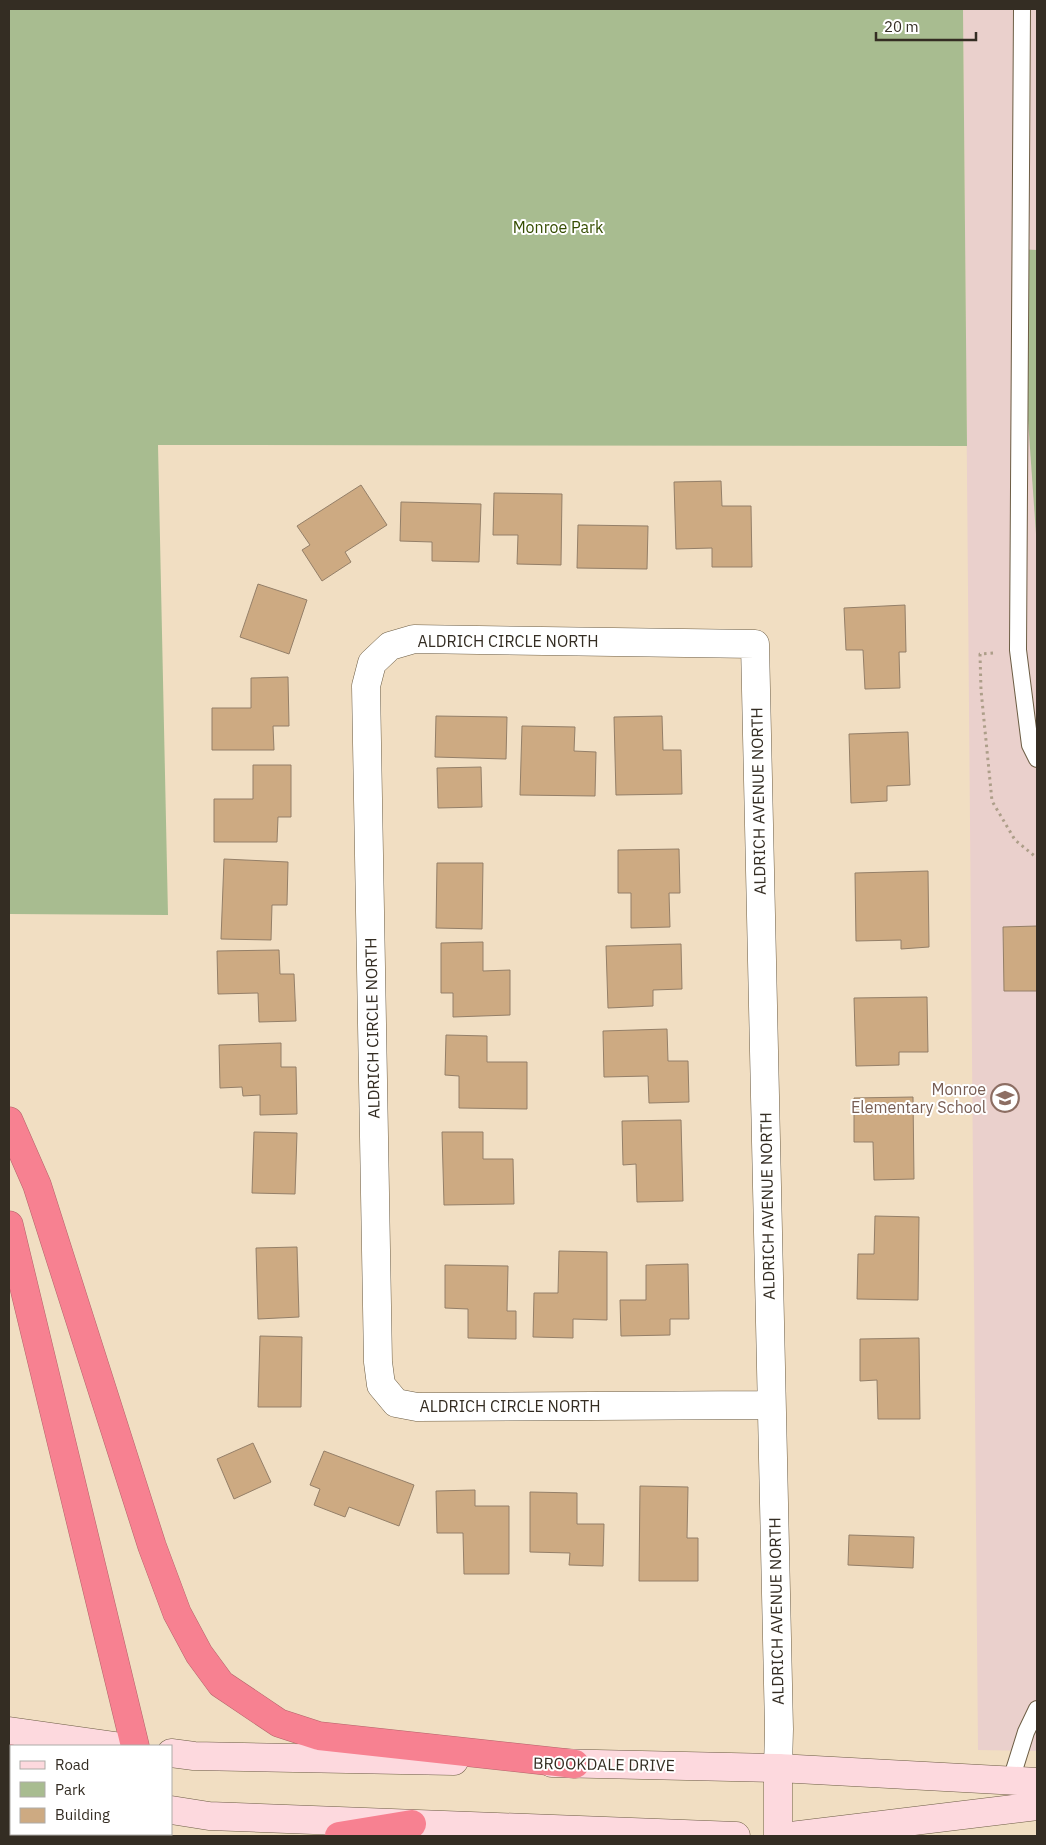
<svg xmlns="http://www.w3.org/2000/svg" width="1046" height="1845" viewBox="0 0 1046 1845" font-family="'IBM Plex Sans',sans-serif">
	<rect width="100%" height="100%" fill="#f1dec2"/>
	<path fill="#ead0cc" d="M963,9H1037V1751L978,1750Z"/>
	<g fill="#a8bc90">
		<path d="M9,9H963L967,446L158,445L168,915L9,914Z"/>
		<path d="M1016,249L1037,250V548Z"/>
	</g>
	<g fill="#cdaa82" stroke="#947f68">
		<path d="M721,481L722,506H751L752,567H712V548L676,549L674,482Z"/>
		<path d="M361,485L387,525L345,552L351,562L322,581L302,550L310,545L297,526Z"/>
		<path d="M494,493L562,494L561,565L517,564L518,535H493Z"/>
		<path d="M401,502L481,504L479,562L432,561V542L400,541Z"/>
		<path d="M578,525L648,526L647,569L577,568Z"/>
		<path d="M258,584L307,600L289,654L240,637Z"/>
		<path d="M905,605L906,652H899L900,688L865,689L863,650H846L844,608Z"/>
		<path d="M288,677L289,726H273L274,750H212V708H251V678Z"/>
		<path d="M436,716L507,717L506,759L435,757Z"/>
		<path d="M662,716L663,750H681L682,794L616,795L614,717Z"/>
		<path d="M522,726L575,727L574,751L596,752L595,796L520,795Z"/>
		<path d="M908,732L910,785L887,786V801L851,803L849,734Z"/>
		<path d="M253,765H291V817H278L277,842H214V799H253Z"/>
		<path d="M481,767L482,807L438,808L437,768Z"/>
		<path d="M679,849L680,893H669L670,927L631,928V893H618V850Z"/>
		<path d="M224,859L288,862L287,905H272L271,940L221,939Z"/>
		<path d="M437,863H483L482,929L436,928Z"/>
		<path d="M928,871L929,947L901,949V940L856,941L855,873Z"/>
		<path d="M1037,926V991H1004L1003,927Z"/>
		<path d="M483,942V971L510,970V1015L453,1017V993H441V943Z"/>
		<path d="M681,944L682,989L653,990V1006L608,1008L606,946Z"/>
		<path d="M279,950L280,974H294L296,1021L259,1022L258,993L218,994L217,951Z"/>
		<path d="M927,997L928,1052H899V1065L856,1066L854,998Z"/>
		<path d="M667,1029L668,1061H688L689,1102L649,1103L648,1076L604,1077L603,1031Z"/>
		<path d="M446,1035L487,1036V1062H527V1109L459,1108V1076L445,1075Z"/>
		<path d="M281,1043V1067H296L297,1114L260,1115V1095L243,1096L242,1087L220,1088L219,1045Z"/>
		<path d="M913,1097L914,1179L874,1180L873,1142H854V1098Z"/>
		<path d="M681,1120L683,1201L637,1202L636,1164L623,1165L622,1121Z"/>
		<path d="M254,1132L297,1133L295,1194L252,1193Z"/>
		<path d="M442,1132H483V1159H513L514,1204L444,1205Z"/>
		<path d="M875,1216L919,1217L918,1300L857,1299L858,1254H874Z"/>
		<path d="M297,1247L299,1317L258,1319L256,1248Z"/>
		<path d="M559,1251L607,1252V1320L573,1319V1338L533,1337L534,1293H558Z"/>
		<path d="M688,1264L689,1319H670V1335L621,1336L620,1300H646V1265Z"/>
		<path d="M445,1265L508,1266L507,1311H516V1339L468,1338V1309L445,1308Z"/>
		<path d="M260,1336L302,1337L301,1407H258Z"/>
		<path d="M919,1338L920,1419H878L877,1380L860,1381V1339Z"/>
		<path d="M253,1443L271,1482L234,1499L217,1459Z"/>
		<path d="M324,1451L414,1485L399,1526L349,1507L345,1517L314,1505L320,1489L310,1485Z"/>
		<path d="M640,1486L688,1487L687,1538H698V1581H639Z"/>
		<path d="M475,1490V1506H509V1574H464L463,1533H437L436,1491Z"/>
		<path d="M530,1492L577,1493V1524H604L603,1566L569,1565L570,1553L530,1552Z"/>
		<path d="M849,1535L914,1537L913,1568L848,1565Z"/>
	</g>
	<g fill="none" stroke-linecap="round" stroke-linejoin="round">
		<defs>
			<g id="lane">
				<path d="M1022,9L1018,650L1030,745L1037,759"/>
				<path d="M1011,1780L1026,1732L1037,1709"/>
			</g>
			<path id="street" d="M771,1405L417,1407L396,1403L381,1385L378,1362L366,686L372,663L390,646L414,639L755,644L779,1729L778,1768"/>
			<g id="secondary">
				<path d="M9,1731L115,1746"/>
				<path d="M171,1753L194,1756L454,1761"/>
				<path d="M552,1763L778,1768L1037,1782"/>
				<path d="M778,1768V1836"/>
				<path d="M9,1785H11"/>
				<path d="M171,1810L209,1816L736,1836"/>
				<path d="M791,1836L1037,1806"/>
			</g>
			<g id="highway">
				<path d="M9,1121L37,1185L152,1546L177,1613L199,1654L221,1684L279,1723L319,1736L575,1764"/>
				<path d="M9,1225L135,1746"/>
				<path d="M9,1758L11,1768"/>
				<path d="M27,1834V1836"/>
				<path d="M155,1834L156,1836"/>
				<path d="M339,1836L412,1824"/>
			</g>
		</defs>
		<use href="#lane" stroke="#6c5d44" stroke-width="18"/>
		<use href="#street" stroke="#6c5d44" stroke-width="29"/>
		<use href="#secondary" stroke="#6c5d44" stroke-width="29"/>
		<use href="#highway" stroke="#b3646a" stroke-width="29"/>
		<path stroke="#ad9e89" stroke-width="3" stroke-dasharray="2.5 4" stroke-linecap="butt" d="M993,653L980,654L981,690L992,801L1015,840L1037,858"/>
		<use href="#lane" stroke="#fff" stroke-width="16"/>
		<use href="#street" stroke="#fff" stroke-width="28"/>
		<use href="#secondary" stroke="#fdd9de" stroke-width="28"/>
		<use href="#highway" stroke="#f78191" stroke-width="28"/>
	</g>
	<defs>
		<symbol id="school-ring" viewBox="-11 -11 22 22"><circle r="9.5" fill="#fff" stroke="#8d6e63" stroke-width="1.5"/><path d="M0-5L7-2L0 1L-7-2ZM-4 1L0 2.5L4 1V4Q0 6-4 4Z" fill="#8d6e63"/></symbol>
	</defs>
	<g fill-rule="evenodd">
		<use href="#school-ring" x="989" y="1082" width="32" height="32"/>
	</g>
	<g text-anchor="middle" stroke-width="4" stroke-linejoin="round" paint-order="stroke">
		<g font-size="16" fill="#354d02" stroke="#fff">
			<text x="558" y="233">Monroe Park</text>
		</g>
		<g font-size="16" fill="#342d23" stroke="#fff">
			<text x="508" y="647">ALDRICH CIRCLE NORTH</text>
			<text transform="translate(758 801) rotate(-91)" y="6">ALDRICH AVENUE NORTH</text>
			<text transform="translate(372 1028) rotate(-91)" y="6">ALDRICH CIRCLE NORTH</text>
			<text transform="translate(767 1206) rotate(-91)" y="6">ALDRICH AVENUE NORTH</text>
			<text x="510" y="1412">ALDRICH CIRCLE NORTH</text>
			<text transform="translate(776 1611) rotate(-91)" y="6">ALDRICH AVENUE NORTH</text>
			<text transform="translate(604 1764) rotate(1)" y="6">BROOKDALE DRIVE</text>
		</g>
		<g font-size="16" fill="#785e54" stroke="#fff" text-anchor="end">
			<text x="986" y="1095">Monroe<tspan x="986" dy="18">Elementary School</tspan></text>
		</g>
	</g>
	<rect width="1046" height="1845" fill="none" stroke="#342d23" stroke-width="20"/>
	<rect x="10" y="1745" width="162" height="90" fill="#ffffff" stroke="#aeaba7"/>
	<rect x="20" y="1761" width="25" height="8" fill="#fdd9de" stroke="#aeaba7"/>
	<text x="55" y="1770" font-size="15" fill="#342d23">Road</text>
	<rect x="20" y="1782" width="25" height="15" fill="#a8bc90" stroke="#aeaba7"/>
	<text x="55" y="1795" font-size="15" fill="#342d23">Park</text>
	<rect x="20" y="1808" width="25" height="15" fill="#cdaa82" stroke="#aeaba7"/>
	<text x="55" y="1820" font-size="15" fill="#342d23">Building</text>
	<path d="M876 32v8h100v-8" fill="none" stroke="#342d23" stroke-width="2.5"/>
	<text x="884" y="32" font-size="15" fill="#342d23" stroke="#ffffff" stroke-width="4" paint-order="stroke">20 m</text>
</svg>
